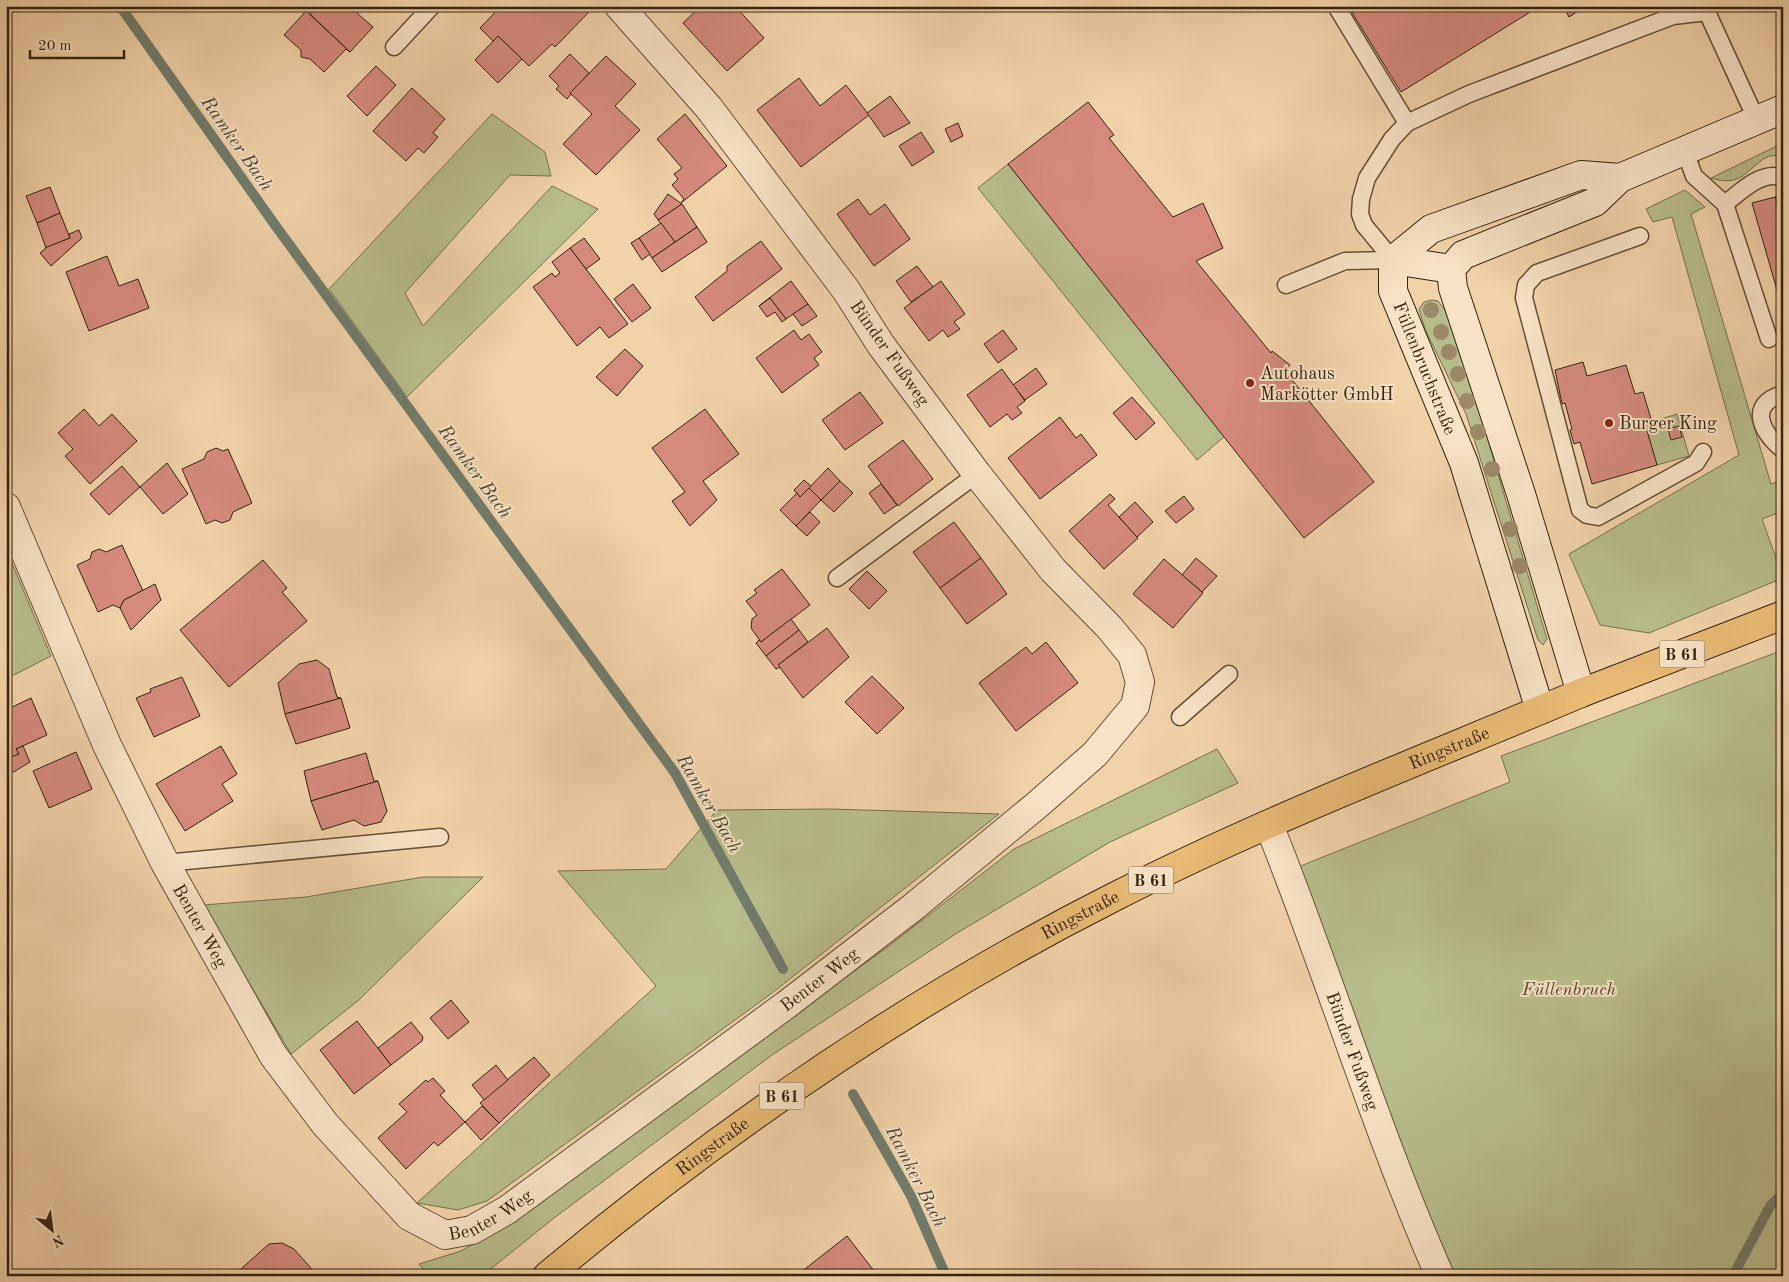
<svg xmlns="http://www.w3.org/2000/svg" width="1789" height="1282" viewBox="0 0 1789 1282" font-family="'Old Standard TT',serif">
	<rect width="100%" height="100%" fill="#f1d3a8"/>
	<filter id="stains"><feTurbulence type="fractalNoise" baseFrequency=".004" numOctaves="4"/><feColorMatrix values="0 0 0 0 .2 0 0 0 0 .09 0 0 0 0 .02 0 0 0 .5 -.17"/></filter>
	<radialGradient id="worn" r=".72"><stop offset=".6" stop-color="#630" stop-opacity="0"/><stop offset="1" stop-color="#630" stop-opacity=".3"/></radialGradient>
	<g fill="#b7bd8a" stroke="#74704e">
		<path d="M492,114L545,152L551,176L510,175L405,293L423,326L552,186L598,209L407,397L329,289Z"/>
		<path d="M1783,143V155C1778,156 1771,155 1767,157C1746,169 1742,188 1711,178Z"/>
		<path d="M1008,164L1225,436L1197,460L978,188Z"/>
		<path d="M1685,190L1705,207L1691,214L1771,484L1783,480V511L1762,519L1783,578L1649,633L1600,625L1569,554L1739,455L1672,217L1653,222L1646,209Z"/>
		<path d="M1432,300L1438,301L1445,310L1465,363L1547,639L1543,645L1538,640L1466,414L1425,329L1419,309L1424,302Z"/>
		<path d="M1677,414L1689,456L1657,465L1645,424Z"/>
		<path d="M6,549L51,656L6,679Z"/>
		<path d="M1783,650V1276H1450L1298,867L1510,782L1501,756Z"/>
		<path d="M1217,749L1238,783L1110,842L957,933L772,1055L554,1218L482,1276H429L419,1264L461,1251L530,1211L733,1057L885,949L1014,849Z"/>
		<path d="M830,809L999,814L772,993L487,1201L458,1210L417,1203L656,986L558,871L666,869L717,810Z"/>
		<path d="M423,877H483L360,999L291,1054L203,905L306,897Z"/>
	</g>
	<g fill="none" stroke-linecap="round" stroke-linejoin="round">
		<g stroke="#717c6e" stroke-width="10">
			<path d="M120,6L275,225L675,773L783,969"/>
			<path d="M853,1094L911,1196L946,1276"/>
			<path d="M1733,1276L1770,1206L1783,1194"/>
		</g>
	</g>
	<g fill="#d68a7e" stroke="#322412">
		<path d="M317,6H356L358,14L373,27L350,52L310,14Z"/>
		<path d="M501,6H581L588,13L555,47L552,44L529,66L498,36L493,41L480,28Z"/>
		<path d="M701,6H735L764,38L727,71L683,23Z"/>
		<path d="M1348,6H1540L1401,92Z"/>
		<path d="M1563,6H1586L1569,17Z"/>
		<path d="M306,11L350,52L346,49L324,72L310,59L301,57V50L284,35Z"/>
		<path d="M498,36L522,59L498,83L475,60Z"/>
		<path d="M570,54L589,73L567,99L556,89L559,86L549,76Z"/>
		<path d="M606,56L636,84L615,106L640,130L596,175L563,144L592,114L570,93Z"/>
		<path d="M376,66L396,85L367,116L347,96Z"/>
		<path d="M799,78L820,106L846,85L869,115L801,167L757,110Z"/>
		<path d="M412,88L445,119L433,133L438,137L424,153L418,148L406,161L373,131Z"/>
		<path d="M890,96L910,123L884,137L867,113Z"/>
		<path d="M1088,102L1114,135L1109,138L1173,217L1203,203L1223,248L1196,261L1271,353L1272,351L1290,365L1285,371L1374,482L1304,538L1008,164Z"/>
		<path d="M685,114L727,166L681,203L684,199L672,185L678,179L674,174L682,168L657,139Z"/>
		<path d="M958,123L963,136L951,142L945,129Z"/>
		<path d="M921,132L934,152L912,166L899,146Z"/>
		<path d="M50,187L60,213L37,223L26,196Z"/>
		<path d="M668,194L682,204L658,220L654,214Z"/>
		<path d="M1783,194V222L1775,197Z"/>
		<path d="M1775,197L1783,222V311L1752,203Z"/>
		<path d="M858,199L870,215L885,204L910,239L874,266L837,214Z"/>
		<path d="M682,204L697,227L675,242L658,220Z"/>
		<path d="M60,213L70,238L46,248L37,223Z"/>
		<path d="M661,223L675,242L652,258L639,238Z"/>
		<path d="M697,227L707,242L662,272L652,258Z"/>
		<path d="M79,230L82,238L51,266L40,253L47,247L70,238L69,234Z"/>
		<path d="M584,238L600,259L586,269L570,248Z"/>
		<path d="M639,238L650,254L642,260L631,243Z"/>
		<path d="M761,241L782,269L713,321L695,297L727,271V266Z"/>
		<path d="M570,248L628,324L609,338L600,327L577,346L533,287L552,273L555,277L560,273L552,262Z"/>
		<path d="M107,256L119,286L138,279L149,308L89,331L66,272Z"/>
		<path d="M917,266L933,287L911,302L896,281Z"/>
		<path d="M791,281L808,304L786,319L770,298L759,306Z"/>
		<path d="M941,281L965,314L954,322L960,329L948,337L943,330L929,341L904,308Z"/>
		<path d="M633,284L651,308L632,322L614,299Z"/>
		<path d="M770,298L786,319L782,322L775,312L767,317L759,306Z"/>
		<path d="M808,304L817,316L802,326L793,314Z"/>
		<path d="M794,330L801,340L809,334L822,352L814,358L819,365L782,393L756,358Z"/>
		<path d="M1003,330L1017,349L998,363L984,344Z"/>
		<path d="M625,349L643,366L617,396L596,377Z"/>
		<path d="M1583,362L1587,376L1626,365L1635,394L1643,392L1652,422L1645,424L1657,465L1592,484L1580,442L1574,444L1570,430L1572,429L1565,403L1562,404L1555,370Z"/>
		<path d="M1036,368L1047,384L1025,400L1013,385Z"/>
		<path d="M1002,369L1025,401L1017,407L1022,413L1012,420L1007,414L990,427L967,395Z"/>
		<path d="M860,392L883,423L845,450L822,420Z"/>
		<path d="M1132,397L1155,423L1136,440L1113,413Z"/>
		<path d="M84,409L99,426L112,414L137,441L90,484L65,456L73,449L58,433Z"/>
		<path d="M705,409L739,454L703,481L717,500L690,526L672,501L685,492L652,448Z"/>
		<path d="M1060,417L1076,438L1081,434L1097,455L1040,499L1008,458Z"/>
		<path d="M1679,426L1682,437L1671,440L1668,429Z"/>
		<path d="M903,440L933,479L898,506L868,466Z"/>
		<path d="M216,448L223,451L228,449L252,503L233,512L230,520L222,523L215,520L206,524L182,469L204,459L207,452Z"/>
		<path d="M167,463L188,494L163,514L140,487Z"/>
		<path d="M122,466L140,487L109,515L90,494Z"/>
		<path d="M828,468L840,481L821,500L809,488Z"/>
		<path d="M804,480L811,486L800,497L794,490Z"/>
		<path d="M840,481L853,493L834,512L821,500Z"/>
		<path d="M881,484L897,505L884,514L869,493Z"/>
		<path d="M809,488L821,500L796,526L780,510L797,493L800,497Z"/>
		<path d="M1110,494L1115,499L1108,505L1138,538L1104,569L1069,531Z"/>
		<path d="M1184,496L1194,509L1176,523L1165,511Z"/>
		<path d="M1135,502L1153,522L1137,537L1119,517Z"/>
		<path d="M810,512L820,522L807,536L796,526Z"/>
		<path d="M954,522L981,558L940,588L913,552Z"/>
		<path d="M122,545L143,591L124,600L120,608L113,605L98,612L77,565L90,559L92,552L99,549L106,552Z"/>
		<path d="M981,558L1007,594L967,624L940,588Z"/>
		<path d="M1196,558L1217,576L1202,592L1182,575Z"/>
		<path d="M1164,559L1203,593L1173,628L1133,594Z"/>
		<path d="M263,560L287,588L282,592L307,621L229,687L180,630Z"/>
		<path d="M782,569L810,605L761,642L751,628L752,619L757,615L746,601L757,593L754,590Z"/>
		<path d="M867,571L887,591L869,609L849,589Z"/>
		<path d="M155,584L161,600L131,630L120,608L124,600Z"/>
		<path d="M791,619L799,630L766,656L756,643L759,640L761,642Z"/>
		<path d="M827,628L849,657L803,698L778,665Z"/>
		<path d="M799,630L808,642L778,665L780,667L776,669L766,656Z"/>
		<path d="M1046,642L1078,683L1016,731L979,683L1026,647L1032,654Z"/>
		<path d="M317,660L329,669L337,697L341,698L285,714L278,683L299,664Z"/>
		<path d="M872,676L904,708L877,734L845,702Z"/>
		<path d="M182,677L200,716L154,737L136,698L151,692L150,689Z"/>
		<path d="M31,698L47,735L16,749L19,754L6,759V710Z"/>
		<path d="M341,698L350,728L296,744L285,714Z"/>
		<path d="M23,746L30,762L7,776L6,759L19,754L16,749Z"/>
		<path d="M221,746L237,774L222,784L233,801L185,831L156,784Z"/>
		<path d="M76,752L92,789L49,808L33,771Z"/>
		<path d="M366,753L374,781H378L311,801L304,771Z"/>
		<path d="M378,781L387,811L381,822L364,826L354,820L322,830L311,801Z"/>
		<path d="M451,1000L469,1022L448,1039L430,1018Z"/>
		<path d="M357,1021L391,1065L354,1094L320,1050Z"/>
		<path d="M411,1022L423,1037L422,1041L391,1065L378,1048Z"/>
		<path d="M534,1057L550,1075L499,1123L480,1103Z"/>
		<path d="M496,1065L508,1080L484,1100L472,1085Z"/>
		<path d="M433,1078L445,1091L440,1095L465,1122L438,1146L434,1142L406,1169L378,1138L407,1112L399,1104L426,1080L428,1082Z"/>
		<path d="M482,1106L499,1123L481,1140L465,1122Z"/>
		<path d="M847,1236L878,1276H796Z"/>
		<path d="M282,1243L294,1249L318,1276H233L269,1244Z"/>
	</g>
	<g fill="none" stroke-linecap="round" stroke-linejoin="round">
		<defs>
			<g id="lane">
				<path d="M1336,6L1407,123"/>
				<path d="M394,47L432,6"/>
				<path d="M1685,151L1694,176L1725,204L1769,339"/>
				<path d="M1725,204C1740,192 1763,169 1783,178"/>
				<path d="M1640,236L1537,273L1526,285L1524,298L1580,510L1587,515L1598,517L1696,463L1703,452"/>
				<path d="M1393,260L1364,225L1360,214L1361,199L1367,178L1392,139L1407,123L1469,94L1673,16L1707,12L1757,121"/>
				<path d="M1286,285L1345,261L1393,260"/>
				<path d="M1783,394C1747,404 1761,432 1783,450"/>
				<path d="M837,578L977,474"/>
				<path d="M1180,717L1229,674"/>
				<path d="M165,863L440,837"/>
			</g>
			<g id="street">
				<path id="s1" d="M6,507L107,745L165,863L273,1055L325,1124L409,1216L445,1235L472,1230L507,1210L786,1005L912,908L1037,805L1095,754L1135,706L1140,682L1132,655L1109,627L1053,570L977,474L881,345L846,290L709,108L619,6"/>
				<path id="s2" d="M1269,825C1329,974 1375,1129 1440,1276"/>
			</g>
			<g id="secondary">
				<path d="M1393,260L1451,269"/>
				<path d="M1581,693L1521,494L1453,288L1451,269L1463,255L1595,202L1620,178L1783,109"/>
				<path d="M1540,710L1464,463L1393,291V260L1431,229L1581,175L1620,178"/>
			</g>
			<g id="primary">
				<path id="s3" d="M547,1276C722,1130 910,1000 1114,897C1265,820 1425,759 1581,693"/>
			</g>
			<path id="highway" d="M1581,693L1783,615"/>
		</defs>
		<use href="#lane" stroke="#625038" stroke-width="19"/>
		<use href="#street" stroke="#625038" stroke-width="30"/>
		<use href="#secondary" stroke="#322412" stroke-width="30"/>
		<use href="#primary" stroke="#322412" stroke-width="30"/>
		<use href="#highway" stroke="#322412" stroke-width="30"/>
		<use href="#lane" stroke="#f6e2c6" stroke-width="16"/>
		<use href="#street" stroke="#f6e2c6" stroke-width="28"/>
		<use href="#secondary" stroke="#f6e2c6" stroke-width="28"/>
		<use href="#primary" stroke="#e8ba74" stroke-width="28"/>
		<use href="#highway" stroke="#e8ba74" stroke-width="28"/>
	</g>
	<g fill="#9a8866">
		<circle cx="1431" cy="310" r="8"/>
		<circle cx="1441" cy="332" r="8"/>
		<circle cx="1449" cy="352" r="8"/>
		<circle cx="1458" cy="374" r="8"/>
		<circle cx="1467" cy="401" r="8"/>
		<circle cx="1478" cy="432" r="8"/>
		<circle cx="1492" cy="469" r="8"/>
		<circle cx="1510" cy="529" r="8"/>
		<circle cx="1520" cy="566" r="8"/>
	</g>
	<g fill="#8f2418" stroke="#f6e2c6" stroke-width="2">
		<circle cx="1250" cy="383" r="5"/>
		<circle cx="1609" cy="423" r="5"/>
	</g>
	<g text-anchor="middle" stroke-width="4" stroke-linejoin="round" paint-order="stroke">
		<g fill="#f6e2c6" stroke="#6d5d48" stroke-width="1">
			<rect x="1659.5" y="640.5" width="45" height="27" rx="4"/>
			<rect x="1128.5" y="866.5" width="45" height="27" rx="4"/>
			<rect x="759.5" y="1082.5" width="45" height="27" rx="4"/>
		</g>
		<g font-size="16" font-weight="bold" fill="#322412">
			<text x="1682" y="660">B 61</text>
			<text x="1151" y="886">B 61</text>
			<text x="782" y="1102">B 61</text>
		</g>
		<g font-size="18" fill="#322412" stroke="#f6e2c6">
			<text transform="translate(890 353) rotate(55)" y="6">Bünder Fußweg</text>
			<text transform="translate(1425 368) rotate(68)" y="6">Füllenbruchstraße</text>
			<text dy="6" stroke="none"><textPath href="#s3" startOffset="1050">Ringstraße</textPath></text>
			<text dy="6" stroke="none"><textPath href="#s3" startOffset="645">Ringstraße</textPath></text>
			<text dy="6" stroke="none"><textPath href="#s1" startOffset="462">Benter Weg</textPath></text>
			<text dy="6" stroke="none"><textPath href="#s1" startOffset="1318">Benter Weg</textPath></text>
			<text dy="6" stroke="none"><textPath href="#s2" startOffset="241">Bünder Fußweg</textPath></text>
			<text dy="6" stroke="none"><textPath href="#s3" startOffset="210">Ringstraße</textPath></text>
			<text dy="6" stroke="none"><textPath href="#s1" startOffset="912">Benter Weg</textPath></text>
		</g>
		<g font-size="18" fill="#322412" stroke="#f6e2c6" text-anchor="start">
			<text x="1260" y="379">Autohaus<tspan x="1260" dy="21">Markötter GmbH</tspan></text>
			<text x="1619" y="429">Burger King</text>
		</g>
		<g font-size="18" font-style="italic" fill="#534a30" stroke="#f6e2c6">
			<text x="1569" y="995">Füllenbruch</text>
		</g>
		<g font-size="19" font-style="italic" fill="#4c4938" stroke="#f6e2c6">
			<text transform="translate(238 143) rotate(55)" y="7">Ramker Bach</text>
			<text transform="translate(476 471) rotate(54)" y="7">Ramker Bach</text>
			<text transform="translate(710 803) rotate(60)" y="7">Ramker Bach</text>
			<text transform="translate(917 1176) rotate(63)" y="7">Ramker Bach</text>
		</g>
	</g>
	<rect width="1789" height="1282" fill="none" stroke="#f1d3a8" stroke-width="25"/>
	<rect x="8" y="8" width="1774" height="1267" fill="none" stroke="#322412" stroke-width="2.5"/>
	<rect x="12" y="12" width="1764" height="1257" fill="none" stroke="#322412"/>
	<g transform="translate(52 1230) rotate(151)" stroke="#f6e2c6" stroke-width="4" paint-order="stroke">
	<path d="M0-4L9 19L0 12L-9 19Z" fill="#322412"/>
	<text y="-8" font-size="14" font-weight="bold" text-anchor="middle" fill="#322412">N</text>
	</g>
	<path d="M30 50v8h94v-8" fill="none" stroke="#322412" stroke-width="2.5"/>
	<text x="38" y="50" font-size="15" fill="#322412" stroke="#f6e2c6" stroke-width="4" paint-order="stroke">20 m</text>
	<rect width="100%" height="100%" filter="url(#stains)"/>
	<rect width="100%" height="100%" fill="url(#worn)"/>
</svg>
